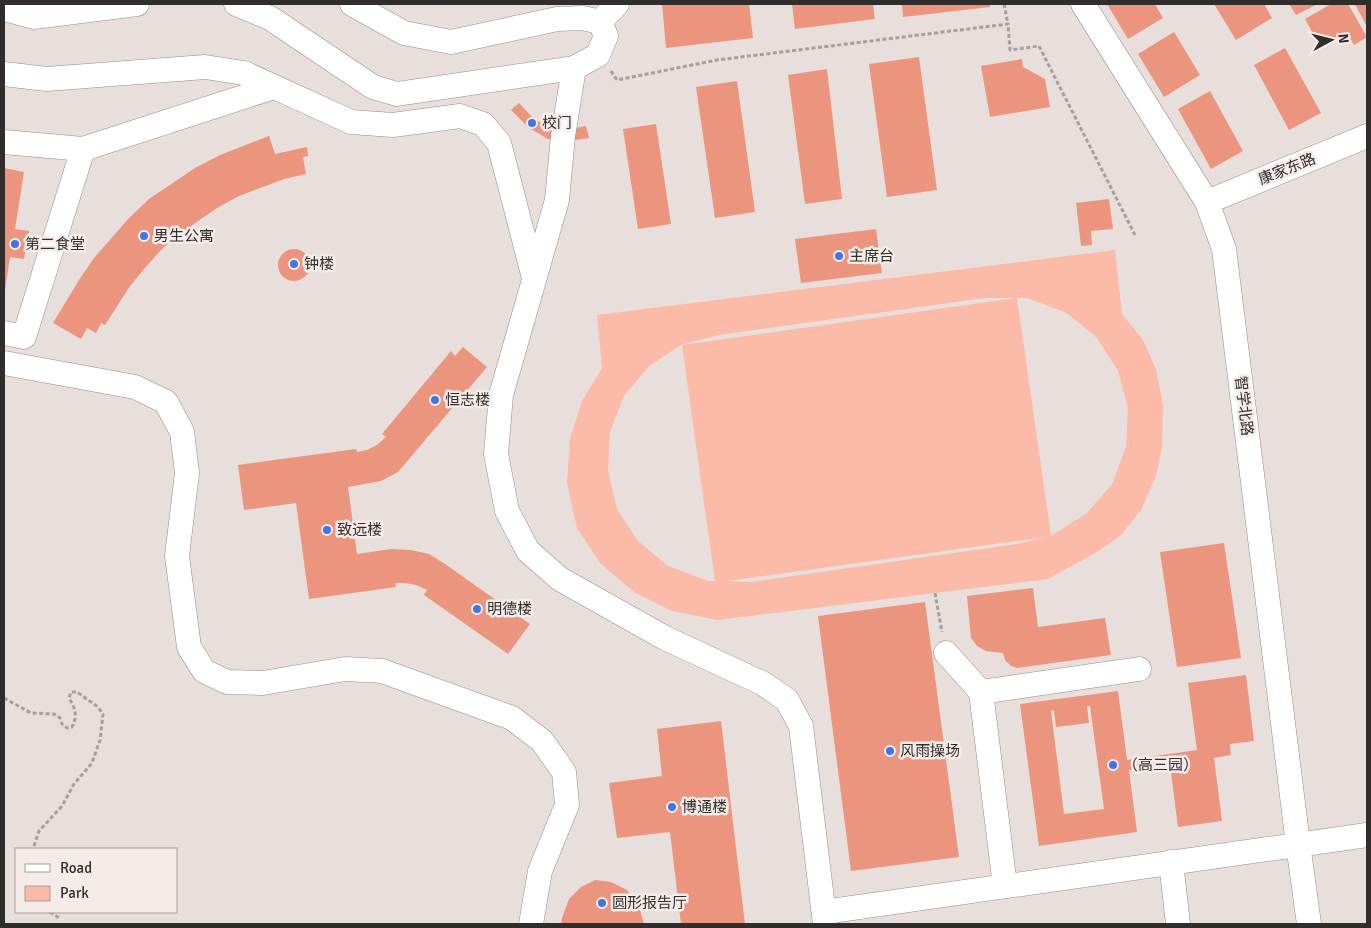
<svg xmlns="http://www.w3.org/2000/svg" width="1371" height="928" viewBox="0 0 1371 928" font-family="Signika,'Noto Sans SC',sans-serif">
	<rect width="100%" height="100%" fill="#e8dedc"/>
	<path fill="#fcbaa8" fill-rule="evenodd" d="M1115,250L1122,314L1143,340L1156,369L1163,406L1162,447L1156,476L1141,510L1121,535L1097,552L1048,579L717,620L672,611L634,592L601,564L577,528L567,483L570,439L582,401L602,368L597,315ZM984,298H1016L682,345L715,581H708L668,566L638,541L617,509L608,471L610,432L624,396L649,366L681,345L719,335ZM1027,298L1067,313L1097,338L1118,371L1128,408L1126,447L1112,484L1087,513L1051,536L1017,298ZM1046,537L1017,544L751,582L727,581Z"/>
	<g fill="#eb957e" fill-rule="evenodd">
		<path d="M662,4H749L753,38L666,48Z"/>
		<path d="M792,4H873L875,19L795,29Z"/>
		<path d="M902,4H990V7L903,17Z"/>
		<path d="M1107,4H1155L1163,18L1128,39Z"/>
		<path d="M1214,4H1264L1272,18L1236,40Z"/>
		<path d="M1289,4H1318L1296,15Z"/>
		<path d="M1331,4H1348L1367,37L1354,45L1347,33L1321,48L1305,19Z"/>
		<path d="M1355,4H1367V27Z"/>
		<path d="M1174,32L1200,75L1164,97L1138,54Z"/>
		<path d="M1285,48L1321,113L1289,130L1254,65Z"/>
		<path d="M919,57L937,190L887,197L869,64Z"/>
		<path d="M1022,59L1023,67L1045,79L1050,107L990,117L981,66Z"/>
		<path d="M827,69L842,199L805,204L788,75Z"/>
		<path d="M737,81L755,212L715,218L696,87Z"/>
		<path d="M1210,91L1243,151L1211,169L1178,109Z"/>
		<path d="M519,103L534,119L550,128L570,129L586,126L589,138L569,141L548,139L529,128L511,110Z"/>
		<path d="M656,124L671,224L638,229L623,129Z"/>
		<path d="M269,136L275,154L307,147L308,156L303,157L306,174L284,179L239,196L217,208L178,235L161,250L145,268L130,286L105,325L101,323L96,333L87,328L81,339L53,323L79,280L94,258L129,218L149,199L195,168L220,155Z"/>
		<path d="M4,168L24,172L15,229L29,231L24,259L10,257L5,290Z"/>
		<path d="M1109,199L1113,229L1091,231L1092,245L1081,246L1076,203Z"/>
		<path d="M876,229L882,273L801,283L795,239Z"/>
		<circle cx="294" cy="265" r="16"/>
		<path d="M463,347L487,367L398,472L381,481L348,487L357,554L391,549L411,550L429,554L445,564L530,624L508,654L424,595L427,590L416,585L405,583H395L396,587L309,599L296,503L244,510L238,465L356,449L357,452L367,450L377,445L386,437L382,434L451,351L455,356Z"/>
		<path d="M1224,543L1241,658L1177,667L1160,552Z"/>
		<path d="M1033,588L1038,627L1105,618L1111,655L1017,668L1011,666L1005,660L1003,653L986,651L977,646L971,638L967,596Z"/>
		<path d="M925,602L959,857L851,871L818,616Z"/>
		<path d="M1246,675L1254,741L1230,744L1231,755L1214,758L1222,821L1178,827L1170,765L1129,770L1137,832L1039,846L1020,704L1118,691L1127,760L1197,750L1188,683ZM1087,706H1090L1104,809L1064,814L1051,711L1054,710L1056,727L1089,723Z"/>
		<path d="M721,721L745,924H681L670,832L617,838L609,783L662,776L657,729Z"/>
		<path d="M595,880L611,882L627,890L639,907L644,924H561L562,918L569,899L581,887Z"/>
	</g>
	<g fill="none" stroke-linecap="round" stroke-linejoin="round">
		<defs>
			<g id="minor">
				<path d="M236,4L270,18L373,87L397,94L574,68L598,55L606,36L600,22L583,18L557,19L451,42L404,33L352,4"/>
				<path d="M1083,4L1207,202L1224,249L1298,844L1309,924"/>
				<path d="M4,9L34,17L137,4"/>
				<path d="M600,22L617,4"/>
				<path d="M574,68L563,136L557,200L501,395L496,454L507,511L528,551L560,579L665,638L762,683L787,700L801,726L825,924"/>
				<path d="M4,74L47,79L205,67L244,73L351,122L393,125L460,116L483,124L499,143L534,278"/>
				<path d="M4,142L83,149L274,87"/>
				<path d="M1207,202L1367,136"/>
				<path d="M4,333L24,337L83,149"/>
				<path d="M4,363L135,387L166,402L182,432L187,473L177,556L189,647L204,671L227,682L263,683L345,669L382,671L512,718L542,741L564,772L567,805L540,871L531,924"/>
				<path d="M946,653L981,692L1005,886"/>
				<path d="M981,692L1139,669"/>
				<path d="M1171,862L1178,924"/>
				<path d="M824,912L1367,835"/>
			</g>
		</defs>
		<use href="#minor" stroke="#958c8a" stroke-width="25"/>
		<g stroke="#a79f9e" stroke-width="3" stroke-dasharray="4 2.5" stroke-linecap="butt">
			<path d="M1004,4L1008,24"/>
			<path d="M611,71L617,80L717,60L1008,24L1010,50L1039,46L1135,235"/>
			<path d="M935,593L942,632"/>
			<path d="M4,698L31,713L54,714L60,718L62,724L67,728L72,727C78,716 75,708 69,698L71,692H77L98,707L103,714L100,740L92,763L74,784L62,806L39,831L33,849"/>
			<path d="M50,912L59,918"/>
		</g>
		<use href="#minor" stroke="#fff" stroke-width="24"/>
	</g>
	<g fill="#4075e6" stroke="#f5ebe9" stroke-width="2">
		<circle cx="532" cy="123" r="5"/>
		<circle cx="144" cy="236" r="5"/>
		<circle cx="15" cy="244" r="5"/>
		<circle cx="839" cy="256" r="5"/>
		<circle cx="294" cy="264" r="5"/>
		<circle cx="435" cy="400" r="5"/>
		<circle cx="327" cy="530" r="5"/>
		<circle cx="477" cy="609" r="5"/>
		<circle cx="890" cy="751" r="5"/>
		<circle cx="1113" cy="765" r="5"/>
		<circle cx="672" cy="807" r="5"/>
		<circle cx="602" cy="903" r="5"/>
	</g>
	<g text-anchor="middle" stroke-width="5" stroke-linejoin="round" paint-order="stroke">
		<g font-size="15" fill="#302d2c" stroke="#f5ebe9" text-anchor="start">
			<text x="542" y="128">校门</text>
			<text x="154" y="241">男生公寓</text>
			<text x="25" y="249">第二食堂</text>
			<text x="849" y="261">主席台</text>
			<text x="304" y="269">钟楼</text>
			<text x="445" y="405">恒志楼</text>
			<text x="337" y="535">致远楼</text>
			<text x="487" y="614">明德楼</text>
			<text x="900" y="756">风雨操场</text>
			<text x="1123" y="770">（高三园）</text>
			<text x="682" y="812">博通楼</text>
			<text x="612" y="908">圆形报告厅</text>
		</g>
		<g font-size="15" fill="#302d2c" stroke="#f5ebe9">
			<text transform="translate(1287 169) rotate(-22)" y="5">康家东路</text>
			<text transform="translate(1244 406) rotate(83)" y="5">智学北路</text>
		</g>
	</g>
	<rect width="1371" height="928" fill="none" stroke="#302d2c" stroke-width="10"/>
	<rect x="15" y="848" width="162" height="65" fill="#f5ebe9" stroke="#a69f9d"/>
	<rect x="25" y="864" width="25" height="8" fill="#ffffff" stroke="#a69f9d"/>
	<text x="60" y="873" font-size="15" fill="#302d2c">Road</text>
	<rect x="25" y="886" width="25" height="15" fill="#fcbaa8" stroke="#a69f9d"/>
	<text x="60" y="898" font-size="15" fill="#302d2c">Park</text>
	<g transform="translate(1331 40) rotate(83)" stroke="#f5ebe9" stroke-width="4" paint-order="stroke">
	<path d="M0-4L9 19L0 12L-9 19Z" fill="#302d2c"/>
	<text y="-8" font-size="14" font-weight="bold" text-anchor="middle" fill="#302d2c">N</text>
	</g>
</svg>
